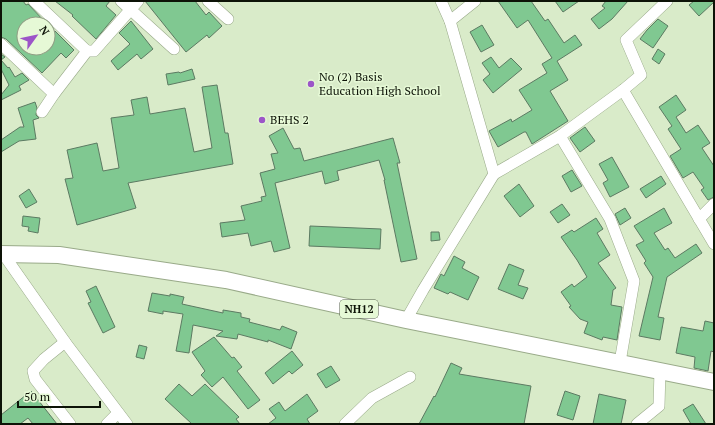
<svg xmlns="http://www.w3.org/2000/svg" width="715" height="425" viewBox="0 0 715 425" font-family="'PT Serif',serif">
	<rect width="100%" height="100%" fill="#d9ebc9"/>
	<g fill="#80c891" stroke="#5c7a62">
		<path d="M1,1H23L26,5L28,4L47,24H24V48H48V37L55,31L74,50L66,58L61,53L42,73L6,39L1,37Z"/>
		<path d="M55,1H110L106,6L116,15L96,39L72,16L73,15Z"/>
		<path d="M145,1H195L206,15L209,12L222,26L209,38L207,35L186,52Z"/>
		<path d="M498,1H531L545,21L548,19L564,43L575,35L582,45L557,61L568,80L550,91L568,121L532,144L526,132H524L498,147L489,131L511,119L512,122L532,110L519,90L547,73L542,64L552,58L528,20L517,28Z"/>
		<path d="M555,1H579L563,12Z"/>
		<path d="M606,1H628L612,19L599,29L591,19L605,8L602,6Z"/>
		<path d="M694,1H714V2L699,16L689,5Z"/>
		<path d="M658,19L668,26L653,48L640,39L647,30Z"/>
		<path d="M131,21L153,49L141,59L137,54L118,70L111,61L130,44L119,33Z"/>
		<path d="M482,25L494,45L481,52L470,32Z"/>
		<path d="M658,49L665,54L659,64L652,59Z"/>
		<path d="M1,54L5,57L1,60L8,68L9,67L15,77L22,73L29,80L19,86L21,90L1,100V95L9,85L1,69Z"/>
		<path d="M491,57L499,68L511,58L522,69L493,93L483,80L490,74L482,63Z"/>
		<path d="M192,69L195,79L168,85L166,74L179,72L180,73Z"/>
		<path d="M217,85L225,133H228L233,164L128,183L136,208L77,225L65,179L73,178L67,150L97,143L103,171L119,168L111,118L134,115L131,100L147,97L150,114L185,108L194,152L212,148L202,87Z"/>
		<path d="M676,95L686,110L676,117L686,133L698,125L710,143L702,148L714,166V197L708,200L701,190L704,188L693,172L683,178L670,156L681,149L668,129L672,126L659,107Z"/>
		<path d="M35,102L37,108L36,115L39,118L33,120L36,139L19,141L1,152V140L20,127H24L18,108Z"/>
		<path d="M585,127L595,141L580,152L570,138Z"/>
		<path d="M283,128L294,149L300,148L304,161L393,138L400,163H397L417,259L401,262L384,180H385L379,160L337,171L339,180L325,184L322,171L275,183L290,248L274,252L271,241L251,246L248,233L222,237L220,223L245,220L241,206L262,201L261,197L266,196L260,173L275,169L271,154L278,153L269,136Z"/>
		<path d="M612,157L629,187L610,197L603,183L608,180L599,164Z"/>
		<path d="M572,170L582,186L571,192L562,176Z"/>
		<path d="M661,176L666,184L646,198L640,189Z"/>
		<path d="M519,184L534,206L520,217L504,196Z"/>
		<path d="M29,189L37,202L26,208L19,196Z"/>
		<path d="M562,204L570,215L558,223L550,212Z"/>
		<path d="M625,208L631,218L620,225L615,214Z"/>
		<path d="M664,208L672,223L654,233L665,250L668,248L675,258L696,244L702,253L667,277L658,317L664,318L660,340L639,336L653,277L644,263L646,261L636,245L644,241L634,226Z"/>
		<path d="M23,216L40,218L38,233L28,231L29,227L22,226Z"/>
		<path d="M596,218L603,229L597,233L610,255L598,263L616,288L613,290L611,305L622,307L617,340L603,337L602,340L584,333L588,322L580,319L569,307L571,306L561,292L572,284L574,287L587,277L577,260L561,237L572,230L574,232Z"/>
		<path d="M310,226L381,229L380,249L309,246Z"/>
		<path d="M431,232H439L440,240L431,241Z"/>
		<path d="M454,256L465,262L462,268L479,277L468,300L450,292L448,294L434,288L441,274L444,276Z"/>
		<path d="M509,264L524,270L518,285L528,288L523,299L498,289Z"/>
		<path d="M96,286L115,327L103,333L88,303L91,302L86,291Z"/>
		<path d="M152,293L170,296V294L184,297L182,304L223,313V310L241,313V317L250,319L249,322L280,330L282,326L297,332L291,349L268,340V342L238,334L237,339L216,336L223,331L193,325L189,353L176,351L183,314L163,311V314L148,311Z"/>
		<path d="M705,321L714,323V352L711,351L708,371L694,368L695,357L676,353L681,327L703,331Z"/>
		<path d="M214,337L232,358L234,357L242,367L237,371L260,400L248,409L223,377L212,387L201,375L205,371L192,352Z"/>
		<path d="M139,345L147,347L144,359L136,357Z"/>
		<path d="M292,351L303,365L292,374L289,371L273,384L265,373Z"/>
		<path d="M451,363L462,368L459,374L531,386L524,424H419L434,396L435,397Z"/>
		<path d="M331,366L340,380L326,388L317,374Z"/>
		<path d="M179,384L192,396L205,384L239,417L236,419L240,424H192L165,399Z"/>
		<path d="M31,391L57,424H33L28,418L20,424H1V415Z"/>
		<path d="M565,391L580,396L573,420L557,415Z"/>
		<path d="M307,394L318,411L307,419L310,424H268L276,418L269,409L279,402L285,411Z"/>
		<path d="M599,394L626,400L621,424H593Z"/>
		<path d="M693,404L706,424H691L683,410Z"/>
	</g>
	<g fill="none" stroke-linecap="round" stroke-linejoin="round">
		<defs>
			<g id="minor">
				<path d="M34,1L87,51"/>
				<path d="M121,1L174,49"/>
				<path d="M208,1L228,19"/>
				<path d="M450,21L475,1"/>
				<path d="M1,44L54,94"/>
				<path d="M623,90L714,244"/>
				<path d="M42,112L54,94L87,51H94L138,1"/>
				<path d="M560,136L610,219L634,281L620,362"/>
				<path d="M494,174L560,136L623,90L641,75L626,40L667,1"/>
				<path d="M699,219L714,204"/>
				<path d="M4,255L65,342L127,424"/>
				<path d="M406,320L423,290L494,174L450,21L441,1"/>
				<path d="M65,342L44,359L33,371L35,379L70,424"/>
				<path d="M107,424L118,413"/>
				<path d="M345,424L372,398L410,377"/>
				<path d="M637,424L659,406L660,370"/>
			</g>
			<path id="highway" d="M1,254L59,255L226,280L406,320L714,382"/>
		</defs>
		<use href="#minor" stroke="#99aa89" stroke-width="12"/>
		<use href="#highway" stroke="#99aa89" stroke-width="18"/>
		<use href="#minor" stroke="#fff" stroke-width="11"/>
		<use href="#highway" stroke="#fff" stroke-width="16"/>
	</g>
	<g fill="#9c55c8" stroke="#e6f9d6" stroke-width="1.5">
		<circle cx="311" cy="84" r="4"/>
		<circle cx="262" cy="120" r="4"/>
	</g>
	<g text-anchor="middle" stroke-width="3" stroke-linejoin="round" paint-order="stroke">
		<rect fill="#e6f9d6" stroke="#4e5845" stroke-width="1" x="340" y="300" width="38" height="18" rx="3"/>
		<g font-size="11" font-weight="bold" fill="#0d1307">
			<text x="359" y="313">NH12</text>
		</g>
		<g font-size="12" fill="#0d1307" stroke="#e6f9d6" text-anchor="start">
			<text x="319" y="81">No (2) Basis<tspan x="319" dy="14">Education High School</tspan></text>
			<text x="270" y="124">BEHS 2</text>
		</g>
	</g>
	<rect width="715" height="425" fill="none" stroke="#0d1307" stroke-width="4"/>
	<g transform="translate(36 36) rotate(57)"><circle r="19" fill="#e6f9d6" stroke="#8f9d83"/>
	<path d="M0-3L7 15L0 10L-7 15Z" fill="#9c55c8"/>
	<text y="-6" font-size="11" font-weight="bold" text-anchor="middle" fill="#0d1307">N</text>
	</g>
	<path d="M18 401v6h82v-6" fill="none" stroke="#0d1307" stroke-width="2"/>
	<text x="24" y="401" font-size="12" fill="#0d1307" stroke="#e6f9d6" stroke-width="3" paint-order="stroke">50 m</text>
</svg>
